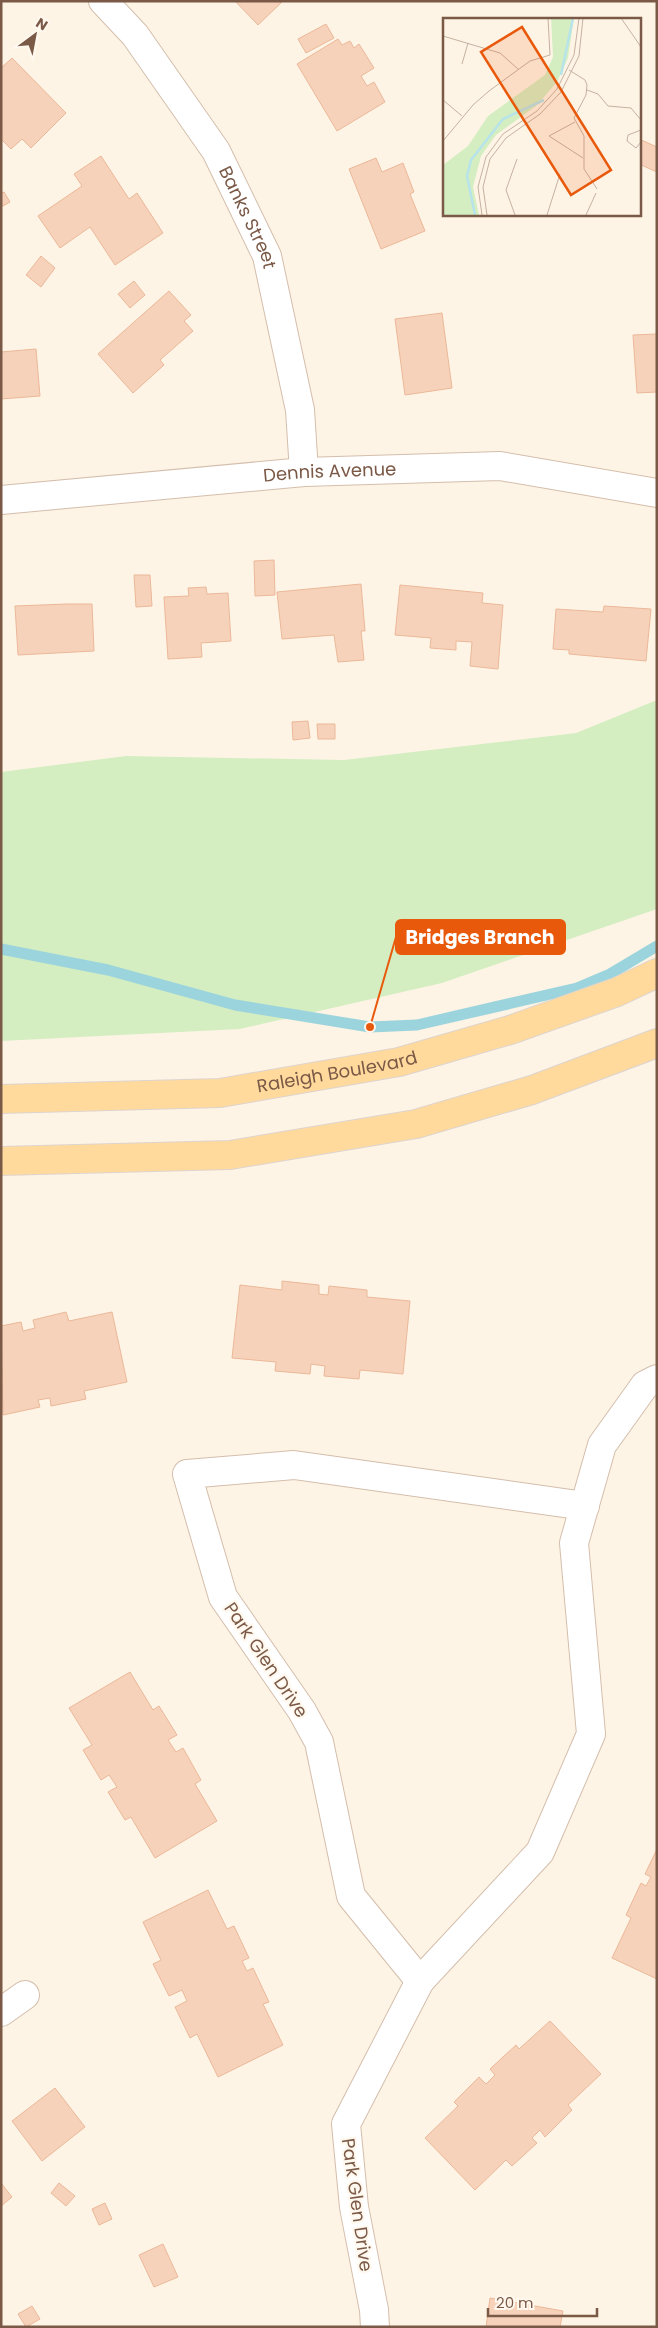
<svg xmlns="http://www.w3.org/2000/svg" width="658" height="2328" viewBox="0 0 658 2328" font-family="Poppins,sans-serif">
	<rect width="100%" height="100%" fill="#fef4e5"/>
	<path fill="#d4eec2" d="M657,700V909L442,983L240,1029L1,1041V772L126,756L344,760L576,733Z"/>
	<g fill="none" stroke-linecap="round" stroke-linejoin="round">
		<path stroke="#9cd4dd" stroke-width="11" d="M1,949L108,970L235,1005L370,1027L417,1025L577,988L610,974L657,946"/>
	</g>
	<g fill="#f7d2ba" stroke="#ebb899">
		<path d="M235,1H283L258,25Z"/>
		<path d="M326,24L334,38L306,53L298,39Z"/>
		<path d="M338,39L342,45L350,41L354,48L359,44L374,68L361,76L367,86L374,82L385,102L337,131L297,64Z"/>
		<path d="M12,58L66,113L31,148L22,139L11,149L1,139V68Z"/>
		<path d="M639,139L657,147V172L639,164Z"/>
		<path d="M101,156L129,199L137,193L163,233L115,265L90,227L60,248L38,216L82,186L74,174Z"/>
		<path d="M376,158L382,172L403,163L414,192L410,194L425,231L381,249L349,169Z"/>
		<path d="M4,192L10,202L1,207V193Z"/>
		<path d="M41,256L55,268L41,287L26,275Z"/>
		<path d="M134,281L145,295L130,308L118,294Z"/>
		<path d="M169,291L191,315L184,321L193,331L160,360L164,365L133,393L98,354Z"/>
		<path d="M442,313L452,388L405,395L395,319Z"/>
		<path d="M657,334V392L637,393L633,335Z"/>
		<path d="M36,349L40,396L1,399V352Z"/>
		<path d="M274,560L275,595L255,596L254,561Z"/>
		<path d="M134,575H150L152,606L136,607Z"/>
		<path d="M361,584L365,631H361L364,660L338,662L334,635L282,639L277,592Z"/>
		<path d="M400,585L483,593L482,603L503,605L498,669L470,666L472,642L456,641V650L430,648L431,638L395,635Z"/>
		<path d="M206,587L207,594L228,593L231,641L201,643L202,657L168,659L164,597L189,596L188,588Z"/>
		<path d="M67,604H92L94,651L18,655L15,606Z"/>
		<path d="M604,606L651,609L646,661L569,654V650L553,649L556,609L603,612Z"/>
		<path d="M308,721L310,738L293,740L292,722Z"/>
		<path d="M317,724H335V739H318Z"/>
		<path d="M282,1281L319,1285V1294L328,1295L329,1286L367,1290V1297L410,1301L403,1374L360,1370L359,1379L324,1376L325,1366L311,1364L310,1374L275,1371L276,1362L232,1358L240,1285L282,1290Z"/>
		<path d="M66,1312L69,1321L112,1312L127,1382L84,1391L86,1399L51,1406L50,1398L38,1400L40,1407L3,1415L1,1326L21,1322L23,1331L35,1328L33,1320Z"/>
		<path d="M130,1672L153,1710L159,1706L177,1735L168,1740L176,1752L183,1748L201,1780L195,1784L217,1821L155,1858L131,1817L125,1820L108,1792L117,1787L109,1775L101,1780L83,1750L92,1745L69,1708Z"/>
		<path d="M657,1849V1979L612,1958L631,1918L626,1915L641,1883L646,1886L651,1877L645,1874Z"/>
		<path d="M208,1890L227,1929L234,1926L249,1958L242,1961L247,1971L253,1968L269,2002L263,2004L283,2045L218,2077L197,2034L190,2038L175,2007L187,2001L182,1990L169,1996L153,1964L161,1960L143,1922Z"/>
		<path d="M550,2021L601,2074L568,2105L572,2110L545,2137L540,2130L532,2138L537,2143L512,2166L506,2160L475,2190L425,2138L458,2106L454,2102L479,2077L486,2084L495,2075L490,2069L516,2045L519,2049Z"/>
		<path d="M55,2088L85,2127L42,2161L12,2121Z"/>
		<path d="M1,2183L12,2197L1,2206Z"/>
		<path d="M59,2183L75,2196L66,2206L51,2193Z"/>
		<path d="M105,2203L112,2219L99,2225L92,2209Z"/>
		<path d="M163,2244L178,2277L154,2287L139,2255Z"/>
		<path d="M490,2298L563,2311L560,2327H486Z"/>
		<path d="M32,2306L40,2319L26,2327L18,2314Z"/>
	</g>
	<g fill="none" stroke-linecap="round" stroke-linejoin="round">
		<defs>
			<g id="minor">
				<path id="s1" d="M103,1L135,35L216,151L267,256L300,410L304,472"/>
				<path id="s2" d="M1,500L304,472L500,466L657,493"/>
				<path d="M420,1981L351,1896L319,1742L302,1711L223,1597L187,1474L294,1465L585,1506"/>
				<path d="M1,2012L25,1995"/>
				<path d="M375,2327L374,2310L354,2207L346,2124L420,1981L540,1852L591,1734L574,1543L602,1445L645,1385L657,1379"/>
			</g>
			<g id="primary">
				<path id="s3" d="M1,1099L220,1093L399,1062L510,1030L617,992L657,973"/>
				<path d="M1,1161L230,1155L416,1124L532,1090L657,1043"/>
			</g>
		</defs>
		<use href="#minor" stroke="#d4beac" stroke-width="30"/>
		<use href="#primary" stroke="#ddd4cf" stroke-width="30"/>
		<use href="#minor" stroke="#fff" stroke-width="28"/>
		<use href="#primary" stroke="#ffda9c" stroke-width="28"/>
	</g>
	<g text-anchor="middle" stroke-width="4.5" stroke-linejoin="round" paint-order="stroke">
		<g font-size="18" fill="#7b5947" stroke="#fff8ee">
			<text dy="6" stroke="none"><textPath href="#s1" startOffset="262">Banks Street</textPath></text>
			<text dy="6" stroke="none"><textPath href="#s2" startOffset="330">Dennis Avenue</textPath></text>
			<text dy="6" stroke="none"><textPath href="#s3" startOffset="338">Raleigh Boulevard</textPath></text>
			<text transform="translate(266 1660) rotate(56)" y="6">Park Glen Drive</text>
			<text transform="translate(357 2205) rotate(82)" y="6">Park Glen Drive</text>
		</g>
	</g>
	<g transform="translate(443 18)">
		<rect width="198" height="198" fill="#fef4e5"/>
		<path d="M108,0H131L125,40L114,64L93,88L53,117L38,138L30,169L36,197H0V147L25,128L45,98L102,57L110,39Z" fill="#d4eec2"/>
		<path fill="none" stroke="#b7e3ea" stroke-width="2.5" d="M118,57L130,0M32,197L24,158L28,142L60,101L101,82"/>
		<path fill="none" stroke="#c6b1a1" stroke-width="1" d="M178,0L198,29M0,18L57,35L75,51M19,46L25,25M126,52L142,62L144,67L143,77L131,100L141,118V151L154,171M144,72L155,76L165,88L188,90L198,102M0,82L19,98M132,104L106,118L140,140M198,112L185,117L184,123L193,130L198,124M0,123L30,87L46,73L87,43L107,37L105,0M39,197L35,169L43,139L60,116L94,93L114,71L131,37L136,0M44,197L40,169L47,141L63,120L97,96L118,74L136,38L140,0M72,197L63,172L74,141M104,197L117,156M143,197L153,175"/>
		<path fill="#e8590c" fill-opacity="0.15" stroke="#e8590c" stroke-width="2.5" d="M79,9L168,152L128,177L38,34Z"/>
		<rect width="198" height="198" fill="none" stroke="#7b5947" stroke-width="2.5"/>
	</g>
	<path fill="none" stroke="#e8590c" stroke-width="2" d="M370 1027L396 937"/>
	<circle fill="#e8590c" stroke="#fff8ee" stroke-width="2" cx="370" cy="1027" r="5"/>
	<rect fill="#e8590c" stroke="#e8590c" stroke-width="2" x="396" y="920" width="169" height="34" rx="5"/>
	<g font-size="19" text-anchor="middle" font-weight="bold" fill="#fff">
		<text x="480" y="944">Bridges Branch</text>
	</g>
	<rect width="658" height="2328" fill="none" stroke="#7b5947" stroke-width="5"/>
	<g transform="translate(35 35) rotate(32)" stroke="#fff8ee" stroke-width="4" paint-order="stroke">
	<path d="M0-4L9 19L0 12L-9 19Z" fill="#7b5947"/>
	<text y="-8" font-size="14" font-weight="bold" text-anchor="middle" fill="#7b5947">N</text>
	</g>
	<path d="M488 2308v8h109v-8" fill="none" stroke="#7b5947" stroke-width="2.5"/>
	<text x="496" y="2308" font-size="15" fill="#7b5947" stroke="#fff8ee" stroke-width="4" paint-order="stroke">20 m</text>
</svg>
